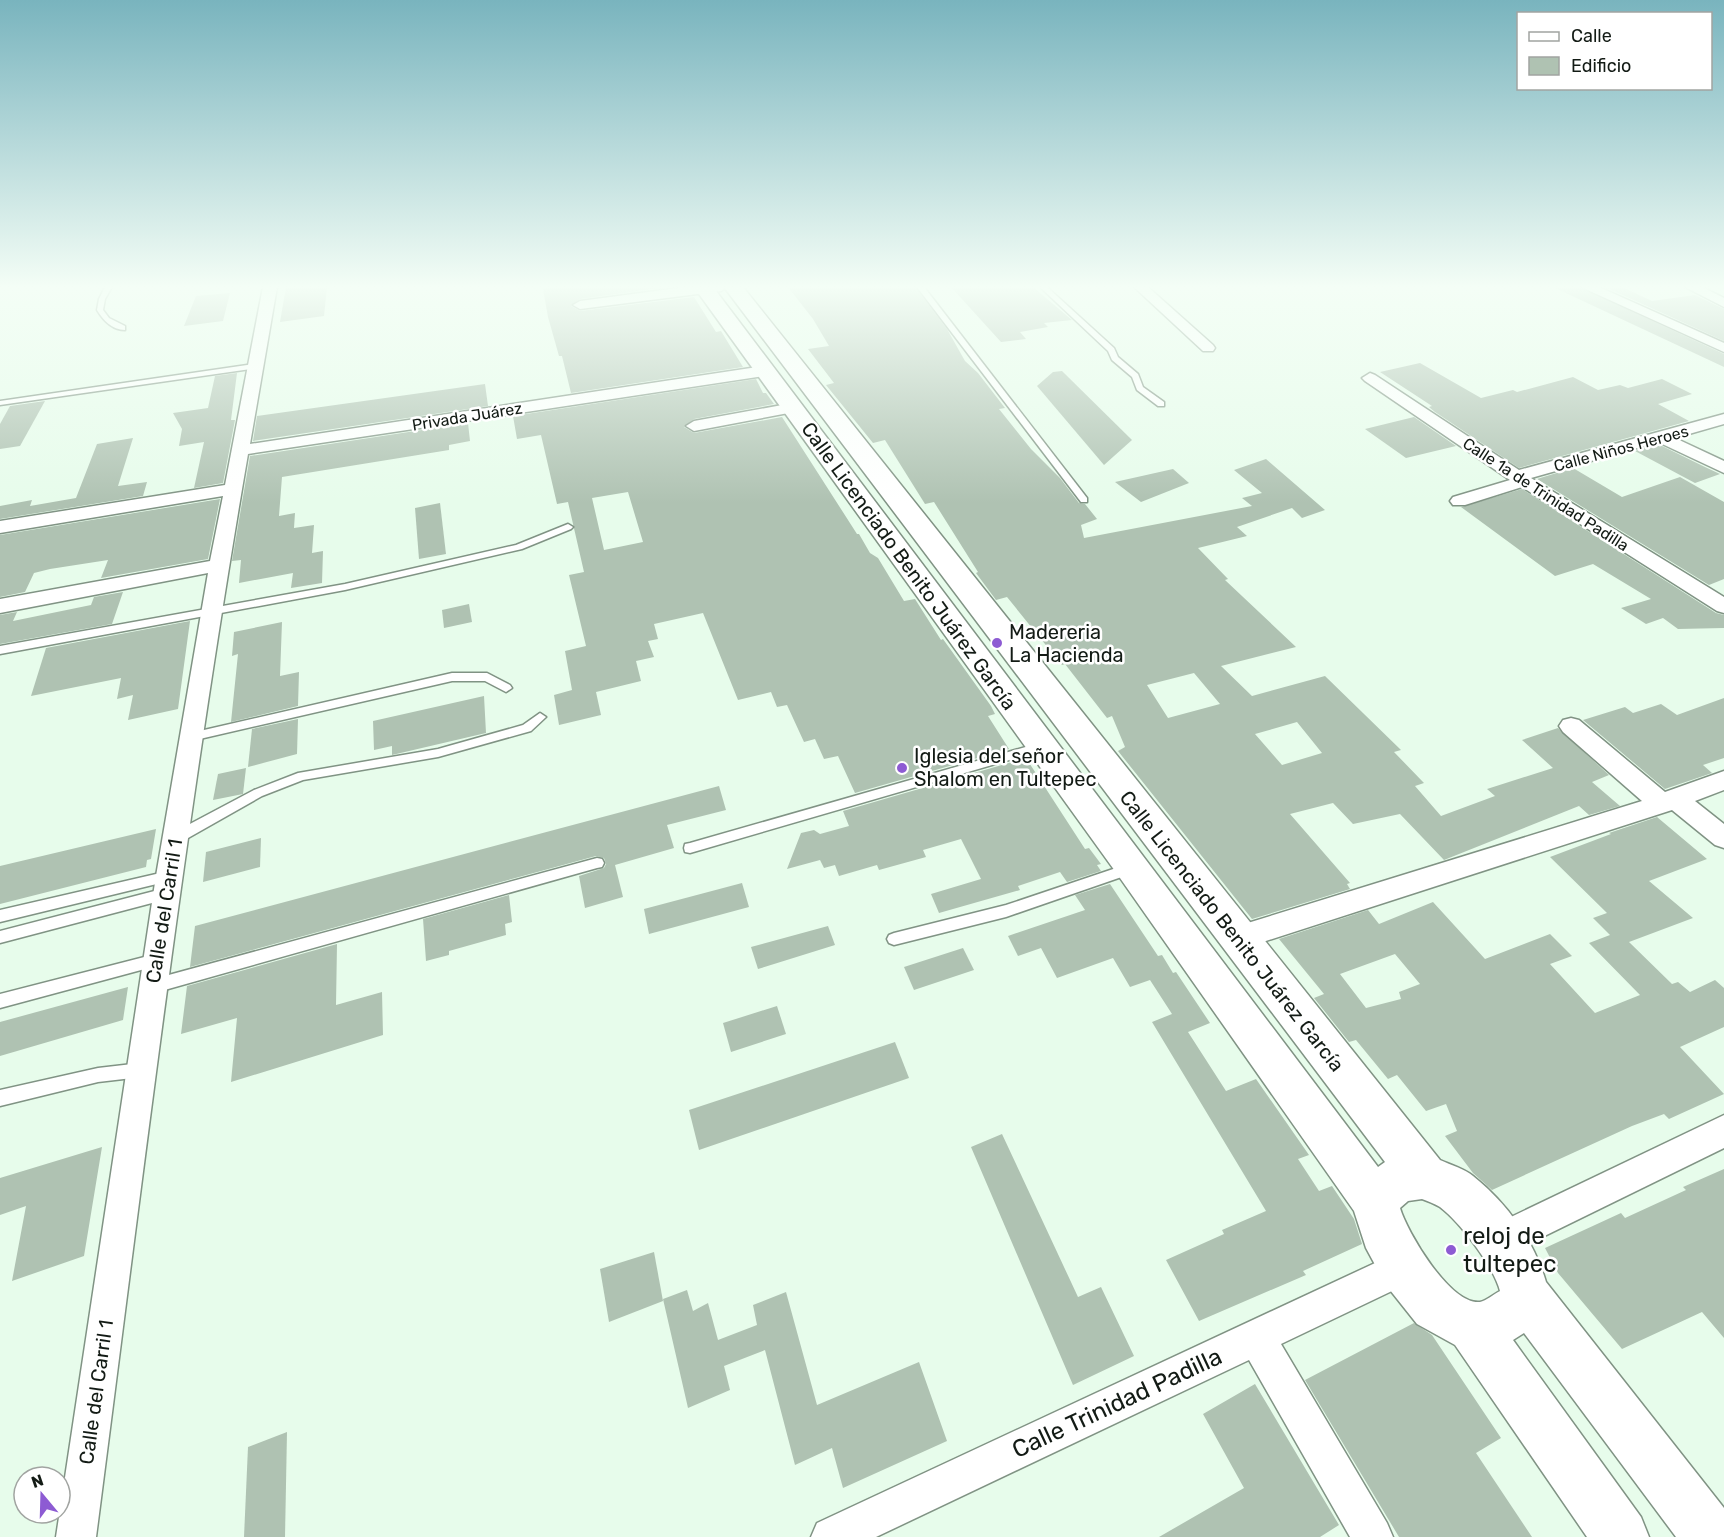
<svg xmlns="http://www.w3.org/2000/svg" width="1724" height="1537" viewBox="0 0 1724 1537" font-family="Rubik,sans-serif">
	<rect width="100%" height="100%" fill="#e7fceb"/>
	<g fill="#afc2b2" fill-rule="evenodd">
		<path d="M286,287H327L324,316L280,322Z"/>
		<path d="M557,287H666L580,299L571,306L580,311L694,297L716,332L721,331L743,367L571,393L562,356H559L548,317L543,289Z"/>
		<path d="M788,287H915L947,329L965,361L978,373L1005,408L999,409L1031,449L1060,478L1079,503L1085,504L1097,519L1081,525L1084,538L1252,506L1242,498L1262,493L1234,470L1266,459L1325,510L1302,518L1292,508L1237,527L1247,536L1198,548L1228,579L1225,580L1296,647L1221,666L1252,696L1325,676L1401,750L1394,752L1424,783L1415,786L1441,816L1495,796L1487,789L1553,768L1522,740L1558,728L1609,775L1592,782L1620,806L1589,815L1579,806L1444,860L1400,814L1353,824L1333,803L1290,814L1350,883L1347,884L1350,889L1252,919L1118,751L1125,747L1112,716L1107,718L1065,664L1062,665L1007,597L996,600L976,573L978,572L934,502L925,504L885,440L873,443L826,385L834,383L808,349L829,346L813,319ZM1194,673L1220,704L1168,718L1147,685ZM1297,722L1322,753L1282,765L1255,734Z"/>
		<path d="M951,287H1033L1072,320L1044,323L1048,327L1020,332L1026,339L1001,342Z"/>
		<path d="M1553,287H1579L1724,354V367Z"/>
		<path d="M1605,287H1622L1652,301L1695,295L1724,309V341Z"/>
		<path d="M230,293L223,321L184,326L196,296Z"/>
		<path d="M1420,363L1481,398L1513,390L1517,392L1573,377L1598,390L1620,385L1628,388L1662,379L1692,394L1658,404L1689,421L1519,468L1435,412L1429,407L1432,406L1380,372Z"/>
		<path d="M1062,371L1132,440L1104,465L1037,386L1053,372Z"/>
		<path d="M237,373L231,420H235L223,483L194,488L204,442L179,446L182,429L173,413L208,408L215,376Z"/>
		<path d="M756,379L763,393H766L774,404L694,419L684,427L694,433L782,417L857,534H859L870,553L878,558L904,601L915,599L941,640L943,639L991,706L995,714L988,716L1009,749L855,793L838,756L824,759L815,739L804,742L787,705L777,707L771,692L738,700L703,613L654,624L658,639L648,641L654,657L636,661L641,681L596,692L601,715L559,725L554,695L572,690L565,651L586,646L569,575L584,572L568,502L557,504L541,435L517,439L513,416ZM628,492L643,542L604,550L592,498Z"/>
		<path d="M485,384L488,406L253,441L257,416Z"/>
		<path d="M45,401L20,446L0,449V424L10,406Z"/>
		<path d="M1414,417L1456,446L1406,458L1365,429Z"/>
		<path d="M468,423L470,441L449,445V450L282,477L279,516L295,513L294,528L314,525L312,553L323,551L322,583L291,588L293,573L239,583L241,560L232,561L250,456Z"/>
		<path d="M133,438L118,486L147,482L143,496L0,519V506L32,500L30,506L76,498L97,444Z"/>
		<path d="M1658,444L1705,467L1720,474L1695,483L1635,451Z"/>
		<path d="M1573,468L1622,497L1680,477L1724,502V579L1709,585L1537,479Z"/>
		<path d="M1173,469L1189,483L1141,502L1115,482Z"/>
		<path d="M1522,489L1716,613L1724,615V628L1678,629L1663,618L1646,624L1621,608L1651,599L1593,564L1555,576L1461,507Z"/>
		<path d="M220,499L208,559L101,578L108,560L50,569L34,573L25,592L0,597V535Z"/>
		<path d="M440,503L446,554L419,559L415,508Z"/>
		<path d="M123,592L112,624L0,644V615L17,612L13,621L91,605L94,597Z"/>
		<path d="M469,604L472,622L444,628L442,610Z"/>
		<path d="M190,621L178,709L128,720L133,695L117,699L121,678L31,696L46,648Z"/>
		<path d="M282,622L280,676L299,672L298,706L231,722L238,654L232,656L234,632Z"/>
		<path d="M484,696L486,733L392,755V746L374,750L373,721Z"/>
		<path d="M1724,698V758L1703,765L1712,773L1665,789L1583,720L1625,707L1633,713L1661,704L1677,715Z"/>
		<path d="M298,719L297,754L248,767L252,729Z"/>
		<path d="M1026,758L1085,849L1089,848L1101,864L1097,865L1101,871L1067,882L1060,872L1018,886L1020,890L939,913L931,894L981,879L961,839L923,850L926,857L879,870L877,865L839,876L835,865L824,868L820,860L787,869L801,833L814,830L820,834L849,826L843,811Z"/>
		<path d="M246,768L243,794L213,800L218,774Z"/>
		<path d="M719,786L726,810L667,825L674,848L615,865L623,897L585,908L579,876L604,868L606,864L604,858L596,856L190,967L195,926Z"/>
		<path d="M1657,817L1707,859L1649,881L1693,918L1629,942L1672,984L1678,982L1690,992L1715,980L1724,988V1027L1680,1047L1724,1094L1669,1119L1664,1114L1632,1126L1492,1190L1473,1173L1445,1136L1457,1131L1446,1104L1426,1111L1397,1075L1388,1079L1356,1040L1349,1042L1314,998L1324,994L1279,939L1368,910L1379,924L1433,902L1485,959L1550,934L1572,956L1550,964L1595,1013L1640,995L1589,943L1610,935L1593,918L1607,913L1550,857L1611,834L1609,833ZM1395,954L1420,984L1399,992L1401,999L1366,1008L1340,974Z"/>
		<path d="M156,829L151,859L147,860L146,867L0,904V866Z"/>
		<path d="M261,838L260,867L203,882L206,852Z"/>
		<path d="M742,883L749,907L649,934L644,909Z"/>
		<path d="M1110,884L1158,956L1162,955L1173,973L1176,972L1210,1023L1188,1032L1226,1091L1256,1079L1309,1155L1298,1159L1319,1191L1332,1186L1354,1219L1362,1244L1303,1271L1306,1275L1199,1321L1166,1260L1224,1234L1222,1230L1266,1211L1152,1022L1172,1014L1150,980L1130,987L1113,958L1057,978L1041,948L1018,956L1008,936L1085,910L1075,895Z"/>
		<path d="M509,895L512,922L505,924L506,935L449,951V955L426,961L423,919Z"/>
		<path d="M828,926L835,945L758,969L751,947Z"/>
		<path d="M337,944L336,1005L382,992L383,1035L231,1082L237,1018L181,1034L187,986Z"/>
		<path d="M963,948L974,970L914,990L904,967Z"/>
		<path d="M128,987L123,1020L0,1056V1022Z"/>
		<path d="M777,1006L786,1034L731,1052L723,1023Z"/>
		<path d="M895,1042L909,1078L699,1150L689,1110Z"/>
		<path d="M1002,1134L1078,1297L1101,1287L1134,1356L1073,1385L971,1147Z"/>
		<path d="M102,1147L84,1256L12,1281L26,1206L0,1215V1178Z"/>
		<path d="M1724,1169V1338L1702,1312L1622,1349L1558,1273L1545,1248L1621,1213L1625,1218L1686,1190L1683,1187Z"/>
		<path d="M654,1252L663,1301L609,1322L600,1269Z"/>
		<path d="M687,1290L693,1311L708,1303L718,1340L757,1325L753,1305L786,1292L817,1405L919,1362L947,1441L843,1488L832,1448L795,1465L765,1350L724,1366L730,1390L688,1408L663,1299Z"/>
		<path d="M1414,1323L1432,1335L1501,1438L1476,1453L1532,1537H1399L1305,1380Z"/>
		<path d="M1255,1384L1339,1525L1320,1537H1159L1244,1488L1203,1414Z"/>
		<path d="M287,1432L285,1537H244L248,1447Z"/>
	</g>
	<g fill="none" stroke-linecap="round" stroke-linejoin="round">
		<defs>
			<g id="lane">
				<path d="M105,287H112L105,299L103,310L109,318L125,326V330C112,330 103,320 97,310L99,299Z"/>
				<path d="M917,287H924L1087,498V502H1081Z"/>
				<path d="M1040,287H1047L1114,348L1118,357L1138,374L1143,387L1164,402V406H1158L1137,390L1132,377L1112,360L1108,351Z"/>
				<path d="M254,364L258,366L257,368L0,405V401Z"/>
				<path d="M568,524L573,527L571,529L522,549L345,590L0,654V646L345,584L516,545Z"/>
				<path d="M452,673H487L510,685L512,688L506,692L485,681H452L191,741L185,737L191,733Z"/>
				<path d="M540,713L546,717L531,731L438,757L303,780L262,796L181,842L176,843L171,842L170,838L171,834L254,790L298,773L438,749L523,725Z"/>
				<path d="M1043,742L1047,743L1049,746L1047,749L690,853L685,852L684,848L685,844L690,843Z"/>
				<path d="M597,858L602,859L604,863L602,867L597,868L154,993L149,991L147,986L149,981L154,979Z"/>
				<path d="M1131,863L1136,864L1138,868L1136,872L1006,917L894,945L889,943L887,939L889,935L894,933L1006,905Z"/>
				<path d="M169,871L174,872L176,876L174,880L169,881L0,922V910Z"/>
				<path d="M166,888L171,890L173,894L171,898L0,943V931Z"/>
				<path d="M156,954L161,956L163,960L161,964L156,966L0,1008V994Z"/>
				<path d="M141,1063L146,1065L149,1070L146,1075L141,1077L98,1082L0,1106V1090L98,1068Z"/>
			</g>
			<g id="street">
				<path d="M263,287H277L250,444L764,366L772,371L764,376L248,454C186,813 143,1175 96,1537H56L156,876L208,573L0,613V599L210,561L223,496L0,533V521L225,485Z"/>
				<path d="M686,287H727L721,291L580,309L573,305L580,301Z"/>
				<path d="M1134,287H1148L1213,345L1215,348L1213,351H1203Z"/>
				<path d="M1581,287H1599L1724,343V352Z"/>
				<path d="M1685,287H1702L1724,298V307Z"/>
				<path d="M1370,373L1375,375L1519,470L1724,414V424L1675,438L1724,461V473L1658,442L1531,478L1724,597V613L1717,611L1522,487L1465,505H1453L1450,501L1453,497L1510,480L1365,381L1362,378Z"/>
				<path d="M793,403L799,405L801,408L799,411L694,431L686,426L694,421Z"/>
				<path d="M1571,718L1579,720L1665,792L1724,771V790L1695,801L1724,824V848L1715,845L1672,810L1238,950L1228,947L1224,938L1228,929L1238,926L1642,801L1563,732L1559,726L1563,720Z"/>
				<path d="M1724,1115V1148L1512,1252L1500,1257L1488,1252L1483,1240L1488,1228Z"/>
				<path d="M1403,1250L1415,1256L1421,1268L1415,1280L1281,1344L1387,1523L1393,1537H1350L1249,1360L876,1537H811L817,1523Z"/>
			</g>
			<path id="secondary" d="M694,287H713L1378,1167L1385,1162L724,287H743L1440,1160C1451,1165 1465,1169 1473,1176C1507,1203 1534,1241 1546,1282L1724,1508V1537H1676L1524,1333L1513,1340L1641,1517L1649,1537H1587L1455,1345L1417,1324L1386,1285L1366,1248L1354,1211L1120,878ZM1422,1199C1428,1201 1435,1204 1440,1207C1460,1222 1494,1267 1500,1291C1494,1294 1486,1301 1480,1302C1450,1305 1407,1232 1400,1208L1408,1201Z"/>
		</defs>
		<use href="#lane" stroke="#809384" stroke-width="3"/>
		<use href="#street" stroke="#809384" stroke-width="3"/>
		<use href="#secondary" stroke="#809384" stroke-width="3"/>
		<use href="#lane" fill="#fff" fill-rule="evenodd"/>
		<use href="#street" fill="#fff" fill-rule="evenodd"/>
		<use href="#secondary" fill="#fff" fill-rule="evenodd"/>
	</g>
	<linearGradient id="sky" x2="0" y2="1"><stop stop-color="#79b4be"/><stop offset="0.57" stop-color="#f4fef6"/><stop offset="1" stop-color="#f4fef6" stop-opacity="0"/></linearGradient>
	<rect width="1724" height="503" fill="url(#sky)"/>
	<g fill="#8d5bd3" stroke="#fff" stroke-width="2">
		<circle cx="997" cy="643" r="6"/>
		<circle cx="902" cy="768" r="6"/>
		<circle cx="1451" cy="1250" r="6"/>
	</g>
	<g text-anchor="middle" stroke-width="5" stroke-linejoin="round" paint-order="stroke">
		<g font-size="16" fill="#131b15" stroke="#fff">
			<text transform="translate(467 416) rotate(-9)" y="6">Privada Juárez</text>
			<text transform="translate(1621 448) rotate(-15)" y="6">Calle Niños Heroes</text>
			<text transform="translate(1546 494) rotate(33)" y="6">Calle 1a de Trinidad Padilla</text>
		</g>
		<g font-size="20" fill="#131b15" stroke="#fff">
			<text transform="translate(909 566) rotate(54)" y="7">Calle Licenciado Benito Juárez García</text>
			<text transform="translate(164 911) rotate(-81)" y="7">Calle del Carril 1</text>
			<text transform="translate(1232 931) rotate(52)" y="7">Calle Licenciado Benito Juárez García</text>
			<text transform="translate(96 1392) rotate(-82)" y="7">Calle del Carril 1</text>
		</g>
		<g font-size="20" fill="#131b15" stroke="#fff" text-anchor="start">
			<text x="1009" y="639">Madereria<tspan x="1009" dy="23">La Hacienda</tspan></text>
			<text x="914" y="763">Iglesia del señor<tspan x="914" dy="23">Shalom en Tultepec</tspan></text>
		</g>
		<g font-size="24" fill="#131b15" stroke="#fff" text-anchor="start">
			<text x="1463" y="1244">reloj de<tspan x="1463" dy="28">tultepec</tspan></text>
		</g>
		<g font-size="24" fill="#131b15" stroke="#fff">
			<text transform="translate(1117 1403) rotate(-25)" y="8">Calle Trinidad Padilla</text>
		</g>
	</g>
	<rect x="1517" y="12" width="195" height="78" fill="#ffffff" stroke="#a1a4a1" stroke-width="1.5"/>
	<rect x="1529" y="32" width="30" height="9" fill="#ffffff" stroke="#a1a4a1" stroke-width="1.5"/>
	<text x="1571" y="42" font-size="18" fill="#131b15">Calle</text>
	<rect x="1529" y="57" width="30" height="18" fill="#afc2b2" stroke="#a1a4a1" stroke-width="1.5"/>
	<text x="1571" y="72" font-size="18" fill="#131b15">Edificio</text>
	<g transform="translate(42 1495) rotate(341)"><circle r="28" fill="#ffffff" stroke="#a1a4a1" stroke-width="1.5"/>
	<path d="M0-4.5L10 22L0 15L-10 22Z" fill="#8d5bd3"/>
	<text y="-9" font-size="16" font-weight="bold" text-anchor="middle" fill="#131b15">N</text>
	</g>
</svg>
